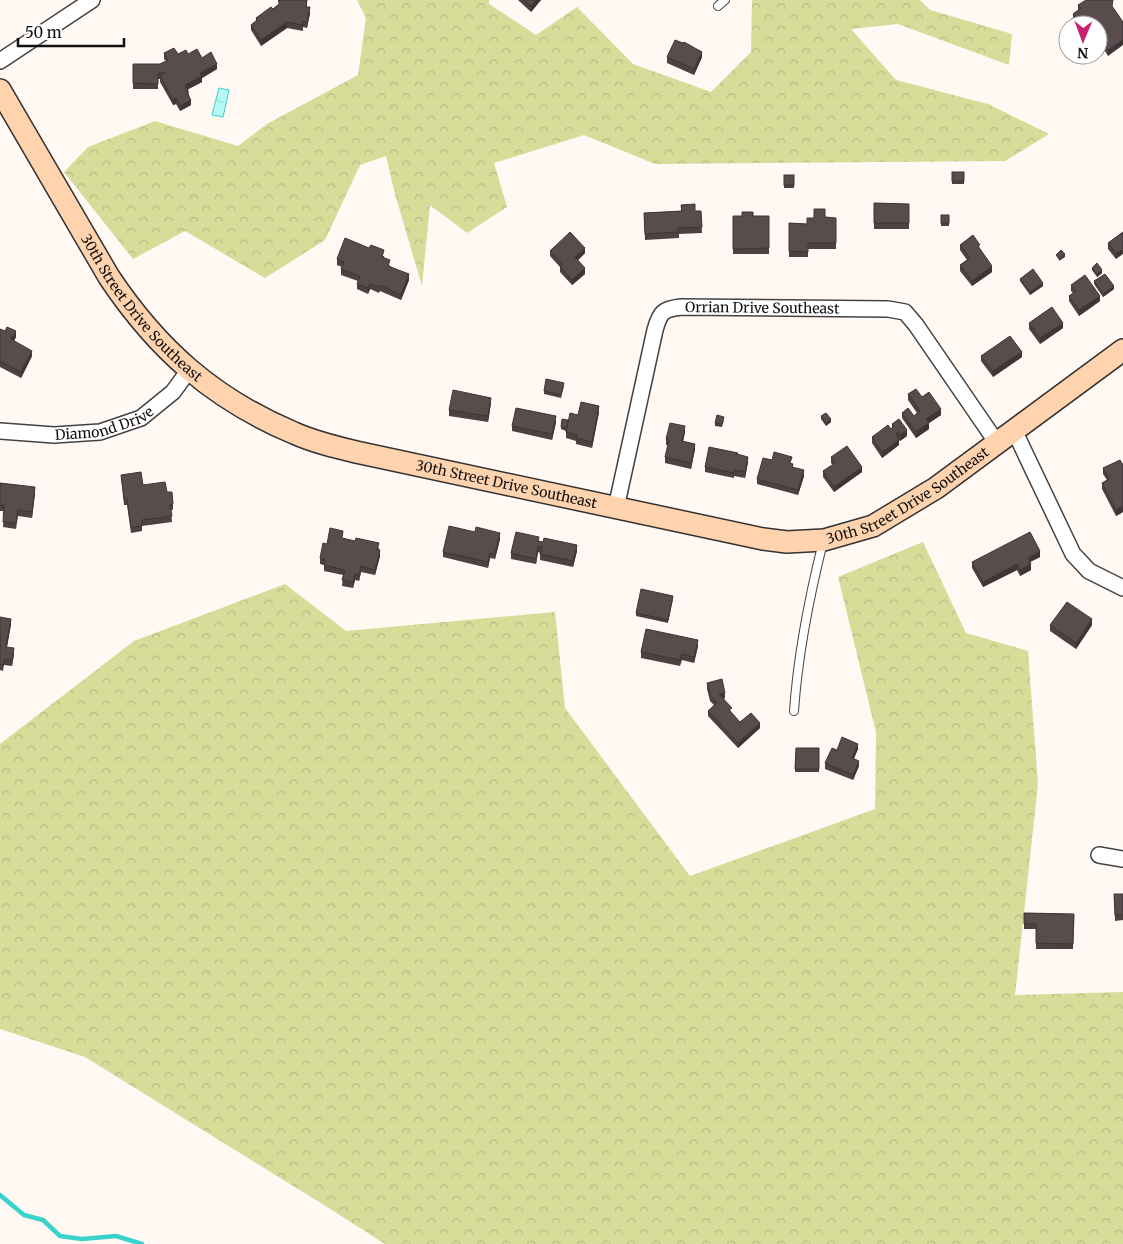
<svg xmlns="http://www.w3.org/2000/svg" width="1123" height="1244" viewBox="0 0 1123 1244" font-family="Merriweather,serif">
	<defs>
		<pattern id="forest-crowns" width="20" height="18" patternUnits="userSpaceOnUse" patternTransform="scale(1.25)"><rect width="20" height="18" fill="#d5dd99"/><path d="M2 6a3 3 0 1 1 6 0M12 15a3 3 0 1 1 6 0" fill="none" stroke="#b6bd83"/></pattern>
		<pattern id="water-ripples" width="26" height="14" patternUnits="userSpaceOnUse" patternTransform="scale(1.25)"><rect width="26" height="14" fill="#b6f8f4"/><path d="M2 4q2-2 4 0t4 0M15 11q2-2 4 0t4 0" fill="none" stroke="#9bd4d0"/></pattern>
	</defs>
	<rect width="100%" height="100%" fill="#fff8f3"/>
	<g fill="url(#forest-crowns)">
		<path d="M357,0H489V4L536,35L577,7L633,64L711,92L751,52L752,0H920L930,10L1012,34L1009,65L898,24L851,29L896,80L988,104L1049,134L1005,161L655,164L584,135L494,163L507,207L467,233L430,205L422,286L395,194L386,156L360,165L325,240L265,278L185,231L133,259L64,172L88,147L155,121L238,146L267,124L358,75L366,18Z"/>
		<path d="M923,542L966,633L1028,651L1038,784L1015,995L1123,992V1244H385L324,1205L85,1057L0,1029V744L134,641L285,584L346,631L555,612L565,708L690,876L875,809L876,732L838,577Z"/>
	</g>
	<path fill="url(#water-ripples)" stroke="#3ad2cd" d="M219,88L229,90L223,117L212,115Z"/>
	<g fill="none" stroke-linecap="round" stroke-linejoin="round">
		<path stroke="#3ad2cd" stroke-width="4.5" d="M0,1195L24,1215L43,1220L60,1236L82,1239L116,1236L142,1244"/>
		<defs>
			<g id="lane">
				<path d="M718,6L725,0"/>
				<path d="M794,711C798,654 809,598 823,542"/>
			</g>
			<g id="street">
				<path d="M0,61L92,0"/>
				<path d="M1014,430L1073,554L1089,571L1123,588"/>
				<path id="s1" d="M0,431L54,435L100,432L141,418L173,392L189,370"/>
				<path id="s2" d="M616,508L655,330C660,312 663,309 681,307L888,309L905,312L916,325L997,443"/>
				<path d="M1099,855L1123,859"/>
			</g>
			<g id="secondary">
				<path id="s3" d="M0,90L109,277C157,349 213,399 294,433C314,442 335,447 356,452L763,539L787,542L824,540L873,526L936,488L1123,350"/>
			</g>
		</defs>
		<use href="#lane" stroke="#434343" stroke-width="10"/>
		<use href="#street" stroke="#434343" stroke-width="18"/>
		<use href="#secondary" stroke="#323232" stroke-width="24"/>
		<use href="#lane" stroke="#fff" stroke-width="8"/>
		<use href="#street" stroke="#fff" stroke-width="15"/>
		<use href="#secondary" stroke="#ffd3ae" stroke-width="21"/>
	</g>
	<g fill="#4d4142">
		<path d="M278,0H307V7L310,13L307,28L303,27V31L287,28L261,46L251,30V25L256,21V18L273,9L279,4V2H278Z"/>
		<path d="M518,0H541L531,12Z"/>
		<path d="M1078,5L1113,8L1108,56L1105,51L1100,54L1098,51V25H1076L1073,20V14L1078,10Z"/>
		<path d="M683,43L702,57L694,75L667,63V57Z"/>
		<path d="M164,53L178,54H188L202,58L217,69L202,78V82L188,89L191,105L180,111L176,104L173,105L160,82V79H158V89H133V64H160L166,61L164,59Z"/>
		<rect x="952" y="172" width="12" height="12"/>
		<rect x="784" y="175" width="10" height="13"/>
		<path d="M874,203L909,204V229H874Z"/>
		<path d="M681,205L695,211H701L702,233L679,234V238L645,240L644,213L681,211Z"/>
		<rect x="941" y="215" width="8" height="11"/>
		<rect x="733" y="216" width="36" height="38"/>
		<path d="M825,217L836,218V249H808V257H789V223L807,224Z"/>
		<path d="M1123,232L1116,259L1108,249V243Z"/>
		<path d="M960,245L980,250L992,272L972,286L960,271V265L967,260L960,250Z"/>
		<path d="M550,251L585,253L578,260L585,274L572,285L560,272V267L550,256Z"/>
		<path d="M384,256V258L390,266L409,280L401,300L380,291L379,293L370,289L368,294L357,289V284L358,281L341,275V269L342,267L337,265V259Z"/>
		<path d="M1092,268L1102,273L1097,277L1092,270Z"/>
		<path d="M1020,279L1043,286L1030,295L1020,281Z"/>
		<path d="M1094,281L1114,289L1103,297L1094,284Z"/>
		<path d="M1071,285L1100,301L1079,316L1069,301V296L1073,293L1071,291Z"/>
		<path d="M1029,323L1063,328L1040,344L1029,329Z"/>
		<path d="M0,329L16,337L14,341L32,356L21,378L0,367Z"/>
		<path d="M981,356L1022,357L993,377L981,361Z"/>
		<path d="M564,386L561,398L544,394V391Z"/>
		<path d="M908,394L922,397L941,415L929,423V429L916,438L902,418V413L914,416L917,413L908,400Z"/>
		<path d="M491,403L488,422L449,416V410Z"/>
		<path d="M599,412L592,448L576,444V441L566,438V431L561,429V427L568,420L578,415Z"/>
		<path d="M821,416L831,422L826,426L821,419Z"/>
		<path d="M724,420L722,427L715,426V423Z"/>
		<path d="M556,422L552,440L512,431V426Z"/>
		<path d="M892,424L907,436L900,441L899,440V445L882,458L872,443V437L891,429L892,428Z"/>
		<path d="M685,432L683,441L695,449L691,469L665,463V457L668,445H666V439Z"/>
		<path d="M738,454L748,462L745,478L734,476V478L705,472V467Z"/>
		<path d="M831,457L862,472L834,492L823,477V471L833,465L831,463Z"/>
		<path d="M772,460L792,464L793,467L804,476L798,495L757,484V479Z"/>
		<path d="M1123,465V512L1116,516L1102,489V483L1107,480L1103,474V468Z"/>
		<path d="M121,475L143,485L167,492L173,504V510H171L172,522L142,526V531L131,533L127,505H124Z"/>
		<path d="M0,483L35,493L32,518L18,516L16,529L3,527L4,511H0Z"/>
		<path d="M343,538L379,548L380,556L375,575L361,572L359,581L355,580L353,588L342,586L343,575L324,571V565L320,564V558L327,544Z"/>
		<path d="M500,539L495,559L490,558L488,568L443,557V552Z"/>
		<path d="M539,541L577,551L573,567L540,560V553L538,552L536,564L511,559V553Z"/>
		<path d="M1040,557L1030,562L1031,570L1020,576L1017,570L983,587L972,568V562Z"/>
		<path d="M673,599L668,623L636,616V613Z"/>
		<path d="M0,617L11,624L7,647L14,654L12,666L4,665L3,671L0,670Z"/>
		<path d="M1050,625H1092L1076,649L1050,631Z"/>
		<path d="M698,646L694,663L682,660L680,666L641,658V652Z"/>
		<path d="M707,683L725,698L723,699L732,713L740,722L760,728L738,748L708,716V711L714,705L710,701L707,689Z"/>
		<path d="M796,748H819V772H795Z"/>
		<path d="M858,749L854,758L859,766L853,780L825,769V763L837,750Z"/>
		<path d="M1114,894H1123V920L1115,921Z"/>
		<path d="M1024,913L1074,914L1073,949H1036V929H1024Z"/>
	</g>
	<g fill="#3e3536">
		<path d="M536,0H541L531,12V6Z"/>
		<path d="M310,7V13L307,28V22Z"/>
		<path d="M287,22V28L261,46V40Z"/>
		<path d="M1123,37V45L1108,56V50Z"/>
		<path d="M1105,45V51L1100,54V49Z"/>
		<path d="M702,52V57L694,75V69Z"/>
		<path d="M217,64V69L202,78V82L185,91V85L200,73Z"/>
		<path d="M176,98V104L173,105V100Z"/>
		<path d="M191,100V105L180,111V106Z"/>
		<path d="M585,248V253L575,263V257Z"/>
		<path d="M1123,249V254L1116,259V253Z"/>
		<path d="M1065,254V257L1059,261V259Z"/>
		<path d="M992,266V272L972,286V281Z"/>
		<path d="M585,268V274L572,285V280Z"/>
		<path d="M1102,270V273L1097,277V274Z"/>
		<path d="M409,274V280L401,300V295Z"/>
		<path d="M1043,283V286L1030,295V292Z"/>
		<path d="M370,284V289L368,294V288Z"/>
		<path d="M1114,286V289L1103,297V294Z"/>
		<path d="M1100,296V301L1079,316V310Z"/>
		<path d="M1063,323V328L1040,344V338Z"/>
		<path d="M16,331V337L11,345V339Z"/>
		<path d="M32,351V356L21,378V372Z"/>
		<path d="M1022,352V357L993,377V371Z"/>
		<path d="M491,398V403L488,422V416Z"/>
		<path d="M599,406V412L592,448V442Z"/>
		<path d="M941,409V415L926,425V419Z"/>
		<path d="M556,416V422L552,440V434Z"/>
		<path d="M831,419V422L826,426V423Z"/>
		<path d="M929,423V429L916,438V432Z"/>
		<path d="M685,426V432L682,447V441Z"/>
		<path d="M907,430V436L900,441V435Z"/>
		<path d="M899,440V445L882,458V452Z"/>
		<path d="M695,444V449L691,469V463Z"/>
		<path d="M748,457V462L745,478V472Z"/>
		<path d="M862,467V472L834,492V487Z"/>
		<path d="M804,470V476L798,495V490Z"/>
		<path d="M35,487V493L32,518V512Z"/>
		<path d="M1123,506V512L1116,516V510Z"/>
		<path d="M500,533V539L495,559V554Z"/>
		<path d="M539,537L538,552L536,564V559Z"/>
		<path d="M577,545V551L573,567V561Z"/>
		<path d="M380,550V556L375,575V570Z"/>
		<path d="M1040,551V557L1028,563V558Z"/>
		<path d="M490,553V558L488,568V562Z"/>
		<path d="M1017,564V570L983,587V582Z"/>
		<path d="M1031,564V570L1020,576V570Z"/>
		<path d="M361,566V572L359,581V575Z"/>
		<path d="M355,574V580L353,588V582Z"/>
		<path d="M11,619V624L6,652V647Z"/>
		<path d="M1092,619V625L1076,649V643Z"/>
		<path d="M698,640V646L694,663V657Z"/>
		<path d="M14,648V654L12,666V660Z"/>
		<path d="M725,693V698L719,700V694Z"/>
		<path d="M760,723V728L738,748V743Z"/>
		<path d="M858,744V749L852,763V758Z"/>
		<path d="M859,761V766L853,780V775Z"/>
	</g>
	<g fill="#594c4d" stroke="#3e3536">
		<path d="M279,0H307L306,7H310L307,22L303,21V25L287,22L261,40L251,25L257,20L256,18L271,7L273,9L279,4Z"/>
		<path d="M524,0H536L531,6Z"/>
		<path d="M1086,0H1113L1112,6L1123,22V40L1108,50L1105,45L1100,49L1098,46V25H1080L1073,14L1081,8L1078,5Z"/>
		<path d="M675,40L683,43L684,42L702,52L694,69L667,57Z"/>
		<path d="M174,48L178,54L186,50L188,54L197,49L202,58L211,52L217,64L200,73L202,76L185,85L188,91L186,92L191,100L180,106L176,98L173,100L160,76L165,73H158V84L133,83V64H160L168,60L164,53Z"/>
		<rect x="952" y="172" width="12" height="9"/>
		<rect x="784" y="175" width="10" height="10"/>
		<path d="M874,203L909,204V223H874Z"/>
		<path d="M695,204V211H701L702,227L678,228L679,232L645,234L644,213L682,211L681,205Z"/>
		<path d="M814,209H825V217L836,218V243H808V252L789,251V223L807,224V218H814Z"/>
		<path d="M742,212H753V216H769V248L733,249V216H742Z"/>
		<rect x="941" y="215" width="8" height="8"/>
		<path d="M570,232L585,248L575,257L585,268L572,280L560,266L563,264L550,251Z"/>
		<path d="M1123,232V249L1116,253L1108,243Z"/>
		<path d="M973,235L980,245L978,246L992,266L972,281L960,265L970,258L960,245Z"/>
		<path d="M345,238L369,248L371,245L384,250L382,257L390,260L388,266L409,274L401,295L380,285L379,287L370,284L368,288L357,284L360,276L341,269L344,262L337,259Z"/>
		<path d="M1061,250L1065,254L1059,259L1056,255Z"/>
		<path d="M1097,263L1102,270L1097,274L1092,268Z"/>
		<path d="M1033,269L1043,283L1030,292L1020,279Z"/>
		<path d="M1105,274L1114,286L1103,294L1094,281Z"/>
		<path d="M1085,275L1100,296L1079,310L1069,296L1076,291L1071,285Z"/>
		<path d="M1052,307L1063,323L1040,338L1029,323Z"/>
		<path d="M7,327L16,331L11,339L32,351L21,372L0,361V329L5,331Z"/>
		<path d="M1010,336L1022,352L993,371L981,356Z"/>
		<path d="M546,379L564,383L561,395L544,391Z"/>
		<path d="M916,389L922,397L929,392L941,409L926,419L929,423L916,432L902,413L908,408L914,416L920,411L908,394Z"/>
		<path d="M453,390L491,398L488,416L449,410Z"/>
		<path d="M581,402L599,406L592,442L576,438L577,435L566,432L570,413L578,415Z"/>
		<path d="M516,408L556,416L552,434L512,426Z"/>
		<path d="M826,413L831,419L826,423L821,416Z"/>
		<path d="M717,415L724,417L722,424L715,423Z"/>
		<path d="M562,419L568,420L567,428L561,427Z"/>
		<path d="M899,419L907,430L900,435L898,432L896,434L899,440L882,452L872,437L888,425L891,429L894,426L892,424Z"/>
		<path d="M670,423L685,426L682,441L695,444L691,463L665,457L669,440L666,439Z"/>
		<path d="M847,446L862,467L834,487L823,471L835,463L831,457Z"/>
		<path d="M709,447L738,453L737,454L748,457L745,472L734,470V473L705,467Z"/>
		<path d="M774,452L792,457L790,463L793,464L792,467L804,470L798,490L757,479L763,458L772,460Z"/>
		<path d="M1120,460L1123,465V506L1116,510L1102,483L1109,479L1103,468Z"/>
		<path d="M141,472L143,485L165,482L167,492H172L173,504L170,505L172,516L142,520V526L131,527L127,499H124L121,475Z"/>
		<path d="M0,483L35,487L32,512L18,510L16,523L3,522L4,505H0Z"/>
		<path d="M449,526L475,532L476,527L500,533L495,554L490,553L488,562L443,552Z"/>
		<path d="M330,528L343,531L342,538L355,541L356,538L379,543L377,550H380L375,570L361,566L359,575L355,574L353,582L342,580L345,570L324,565L325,559L320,558L323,543L327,544Z"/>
		<path d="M516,532L539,537L538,541L543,542L544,538L577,545L573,561L540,554L542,547L538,546L536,559L511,553Z"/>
		<path d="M1030,532L1040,551L1028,558L1031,564L1020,570L1017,564L983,582L972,562Z"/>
		<path d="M641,589L673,596L668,620L636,613Z"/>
		<path d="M1067,602L1092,619L1076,643L1050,625Z"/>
		<path d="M0,617L11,619L6,647L14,648L12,660L4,659L3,665L0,664Z"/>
		<path d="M646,629L698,640L694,657L682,654L680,660L641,652Z"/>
		<path d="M722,679L725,693L719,694L732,708L729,710L740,722L751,713L760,723L738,743L708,711L717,703L710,695L707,683Z"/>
		<path d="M842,737L858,744L852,758L859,761L853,775L825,763L832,748L837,750Z"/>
		<path d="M796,748H819V769H795Z"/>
		<path d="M1114,894H1123V915H1115Z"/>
		<path d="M1024,913L1074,914L1073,944L1036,943V924H1024Z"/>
	</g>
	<g text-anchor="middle" stroke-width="5" stroke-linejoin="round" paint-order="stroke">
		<g font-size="14" fill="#101010" stroke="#fff">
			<text dy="5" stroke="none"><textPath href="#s3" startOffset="261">30th Street Drive Southeast</textPath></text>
			<text dy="5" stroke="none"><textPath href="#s2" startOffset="302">Orrian Drive Southeast</textPath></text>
			<text dy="5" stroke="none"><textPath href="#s1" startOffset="106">Diamond Drive</textPath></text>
			<text dy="5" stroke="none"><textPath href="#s3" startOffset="681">30th Street Drive Southeast</textPath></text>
			<text dy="5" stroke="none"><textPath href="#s3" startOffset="1100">30th Street Drive Southeast</textPath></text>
		</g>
	</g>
	<g transform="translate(1083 40) rotate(181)"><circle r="24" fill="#ffffff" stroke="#9f9f9f"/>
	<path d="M0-4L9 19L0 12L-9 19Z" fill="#c62271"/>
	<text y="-8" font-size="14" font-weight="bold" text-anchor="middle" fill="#101010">N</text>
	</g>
	<path d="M18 38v8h106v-8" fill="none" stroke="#101010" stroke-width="2.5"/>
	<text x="25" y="38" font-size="15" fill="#101010" stroke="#ffffff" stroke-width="4" paint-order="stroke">50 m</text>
</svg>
